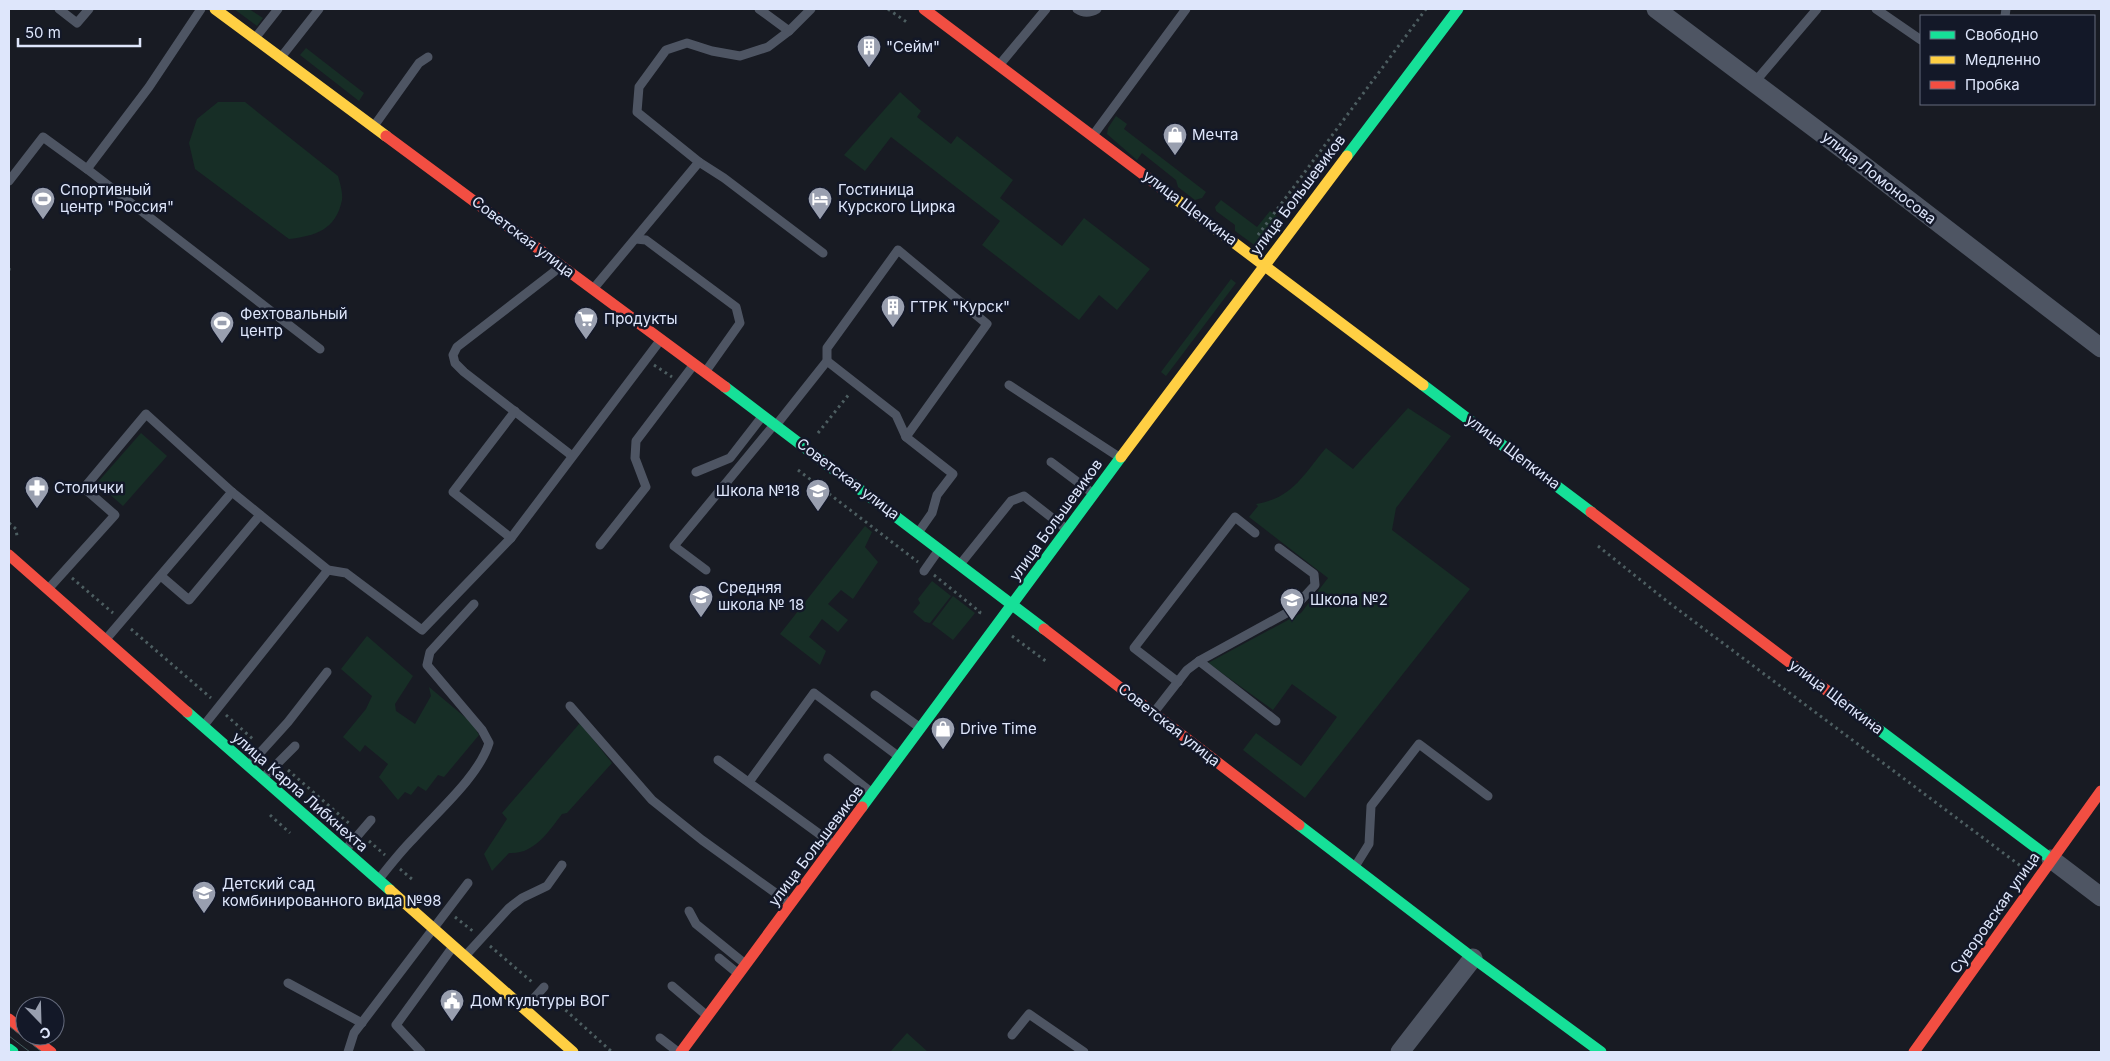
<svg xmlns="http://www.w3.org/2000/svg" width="2110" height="1061" viewBox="0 0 2110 1061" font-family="Inter,sans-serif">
	<rect width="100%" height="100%" fill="#181b23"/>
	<g fill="#172e26">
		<path d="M234,9H249L263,18L257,26Z"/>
		<path d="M306,48L364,93L359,101L300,55Z"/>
		<path d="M900,92L921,111L917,117L951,144L957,136L1013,180L1000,198L1062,246L1084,218L1150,269L1117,310L1099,295L1079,320L982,245L1000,221L891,137L865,171L844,155Z"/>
		<path d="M218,102H245L338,176C340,183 343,193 342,200C336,230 315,236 289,239L195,169L189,143L197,119Z"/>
		<path d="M1116,116L1127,124L1124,129L1206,192L1202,198L1195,200L1178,187L1176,180L1142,153L1137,160L1107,134L1108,128Z"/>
		<path d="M1221,200L1257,227L1270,211L1282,220L1263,245L1257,247L1235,231V225L1216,211L1215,207Z"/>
		<path d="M1231,279L1236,283L1166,376L1161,372Z"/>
		<path d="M1408,408L1451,436L1396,508L1392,530L1470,589L1305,798L1243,750L1256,733L1301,766L1337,717L1292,684L1273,710L1208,663L1301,613L1328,578L1249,517L1258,506L1256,504C1293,498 1303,475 1326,448L1353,469Z"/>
		<path d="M141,433L167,456L123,506L97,483Z"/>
		<path d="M865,526L872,532L865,547L878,562L853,599L841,590L828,604L848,620L838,632L822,619L809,637L826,651L820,665L780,634Z"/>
		<path d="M932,581L951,596L930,623L925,622L913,612L920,603L918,599Z"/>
		<path d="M953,596L975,613L953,640L932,624Z"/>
		<path d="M367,636L413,676L395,704L396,711L415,724L431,696L429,687L472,723L479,735L444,777L438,775L426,791L418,786L411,795L405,792L398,800L379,777L388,764L365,745L360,752L343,737L366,709L372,696L341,669Z"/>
		<path d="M580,723L612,763L567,813L562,814C549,831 534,855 509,853L492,871L484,854L507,819L502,813Z"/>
		<path d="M907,1033L928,1052L891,1051Z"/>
	</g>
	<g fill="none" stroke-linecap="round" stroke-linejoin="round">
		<g stroke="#4d5e61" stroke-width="3" stroke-dasharray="2.5 4" stroke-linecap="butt">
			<path d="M888,9L908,23"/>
			<path d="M1258,235L1426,9"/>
			<path d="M9,268V271"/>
			<path d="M654,365L672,377"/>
			<path d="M818,433L850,393"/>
			<path d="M798,470L918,562"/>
			<path d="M9,523L16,529L17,536"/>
			<path d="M1598,546L1668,602L2022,867"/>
			<path d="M934,575L980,612L979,614"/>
			<path d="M72,578L113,613"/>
			<path d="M131,629L211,698"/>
			<path d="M1012,636L1047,662"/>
			<path d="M226,715L255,741"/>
			<path d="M288,770L351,825"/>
			<path d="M270,815L290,833"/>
			<path d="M369,841L385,855"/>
			<path d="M400,869L413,880"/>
			<path d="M455,917L474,932"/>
			<path d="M490,946L532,982"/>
			<path d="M551,997L612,1052"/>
		</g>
		<g stroke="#4e5563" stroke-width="9">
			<path d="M59,9L77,23L89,9"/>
			<path d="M759,9L789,31L811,9"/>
			<path d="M1077,9C1083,13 1090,13 1097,9"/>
			<path d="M1876,9L1921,40"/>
			<path d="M2005,16L2006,9"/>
			<path d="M256,37L278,9"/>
			<path d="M282,56L319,9"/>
			<path d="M1001,63L1046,9"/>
			<path d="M1754,83L1817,9"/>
			<path d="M374,126L419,63L428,57"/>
			<path d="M1094,134L1186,9"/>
			<path d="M699,162L724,178L823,253"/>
			<path d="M87,169L320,349"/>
			<path d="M9,181L43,137L87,169L149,87L201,9"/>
			<path d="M636,239L646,240L736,307L740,323L706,371"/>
			<path d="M559,268L457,347L453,355L455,363L464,372L571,455"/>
			<path d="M594,288L699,162L637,112L639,87L666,50L687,43L712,51L740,56L768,47L789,31"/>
			<path d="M827,361L896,415L906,437"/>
			<path d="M1009,385L1119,457"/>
			<path d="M777,424L827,361V348L898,250L987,324L906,437L953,474L937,495L932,513L920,530"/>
			<path d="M1051,462L1091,492"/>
			<path d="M696,472L730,458L761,418"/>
			<path d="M511,538L659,342"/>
			<path d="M600,545L646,487L635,458L636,441L692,367"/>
			<path d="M962,562L1011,501L1024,496L1065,528"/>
			<path d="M706,570L674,546L773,426"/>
			<path d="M924,571L938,551"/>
			<path d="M161,576L189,600L260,515"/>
			<path d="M50,587L115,515L84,488L146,414L232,492L328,570L346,573L422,630L511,538L453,492L515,411"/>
			<path d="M107,638L232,492"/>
			<path d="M1199,661L1276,721"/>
			<path d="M1178,682L1134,648L1235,517L1255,533"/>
			<path d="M875,695L919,727"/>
			<path d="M570,706L652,800L702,840L788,902"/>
			<path d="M1155,711L1187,670L1199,661L1292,610L1315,585L1314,574L1279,548"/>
			<path d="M205,724L328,570"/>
			<path d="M828,758L871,792"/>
			<path d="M718,760L833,844"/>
			<path d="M250,764L288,722L327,672"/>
			<path d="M264,777L295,746"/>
			<path d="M749,782L814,693L898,756"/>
			<path d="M347,848L371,820"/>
			<path d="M1356,865L1369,844L1371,806L1419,744L1488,796"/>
			<path d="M379,879C390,865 401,851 414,838C437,812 479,776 489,743L482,730L427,665L430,652L474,604"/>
			<path d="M689,911L696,924L744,963"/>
			<path d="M467,954L509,908L522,898L547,886L562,865"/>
			<path d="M719,958L736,972"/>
			<path d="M288,983L362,1023"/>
			<path d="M672,986L706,1015"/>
			<path d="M526,1007L544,987"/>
			<path d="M1012,1035L1029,1014L1084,1052"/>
			<path d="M660,1038L678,1052"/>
			<path d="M348,1052L354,1033L468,883"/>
			<path d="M421,1052L396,1025L452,948"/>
		</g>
		<g stroke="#4e5563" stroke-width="19">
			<path d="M1656,9L1845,151L2101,348"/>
			<path d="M2051,859L2101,897"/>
			<path d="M1400,1052L1473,958"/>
		</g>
		<g stroke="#16e098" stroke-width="11">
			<path d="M1347,156L1458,9"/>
			<path d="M1423,385L1591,512"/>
			<path d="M725,387L1044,629"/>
			<path d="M1846,705L2051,859"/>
			<path d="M187,712L390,890"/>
			<path d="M862,807L1121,457"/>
			<path d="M1299,825L1473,958L1601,1052"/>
			<path d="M9,1049L13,1052"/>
		</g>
		<g stroke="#ffcf43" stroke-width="11">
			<path d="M215,9L386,136"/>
			<path d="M1164,190L1423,385"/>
			<path d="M1121,457L1347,156"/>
			<path d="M390,890L573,1052"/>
		</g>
		<g stroke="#f24e42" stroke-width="11">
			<path d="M924,9L1164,190"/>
			<path d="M386,136L725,387"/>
			<path d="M1591,512L1846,705"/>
			<path d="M9,555L187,712"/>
			<path d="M1044,629L1299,825"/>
			<path d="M9,1019L25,1032"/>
			<path d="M30,1036L51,1052"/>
			<path d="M681,1052L862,807"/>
			<path d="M1914,1052L2101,791"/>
		</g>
		<g stroke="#435c5e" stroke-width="1">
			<path d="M9,1026L42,1052"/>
			<path d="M9,1036L30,1052"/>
		</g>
	</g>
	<defs>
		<symbol id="building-pin" viewBox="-11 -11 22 30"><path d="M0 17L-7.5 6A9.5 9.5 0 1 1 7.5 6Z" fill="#999faf" stroke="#131828"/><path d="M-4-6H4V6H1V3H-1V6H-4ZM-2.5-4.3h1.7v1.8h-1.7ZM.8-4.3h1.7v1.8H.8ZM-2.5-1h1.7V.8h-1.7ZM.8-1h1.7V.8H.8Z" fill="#fff"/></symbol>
		<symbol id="shop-pin" viewBox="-11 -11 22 30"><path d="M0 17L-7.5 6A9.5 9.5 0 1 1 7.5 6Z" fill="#999faf" stroke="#131828"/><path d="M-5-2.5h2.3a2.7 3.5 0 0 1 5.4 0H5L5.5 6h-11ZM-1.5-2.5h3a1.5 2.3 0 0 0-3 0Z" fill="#fff"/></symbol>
		<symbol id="stadium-pin" viewBox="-11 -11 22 30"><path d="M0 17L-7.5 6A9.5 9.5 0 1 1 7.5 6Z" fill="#999faf" stroke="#131828"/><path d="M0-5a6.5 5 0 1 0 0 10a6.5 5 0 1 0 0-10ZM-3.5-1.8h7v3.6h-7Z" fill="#fff"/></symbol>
		<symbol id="hotel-pin" viewBox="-11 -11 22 30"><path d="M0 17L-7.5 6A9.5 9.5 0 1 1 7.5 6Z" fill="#999faf" stroke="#131828"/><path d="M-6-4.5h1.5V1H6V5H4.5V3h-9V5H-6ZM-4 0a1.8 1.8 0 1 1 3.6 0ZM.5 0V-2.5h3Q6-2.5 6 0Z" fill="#fff"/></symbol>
		<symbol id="supermarket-pin" viewBox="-11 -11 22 30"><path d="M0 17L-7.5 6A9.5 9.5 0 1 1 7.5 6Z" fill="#999faf" stroke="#131828"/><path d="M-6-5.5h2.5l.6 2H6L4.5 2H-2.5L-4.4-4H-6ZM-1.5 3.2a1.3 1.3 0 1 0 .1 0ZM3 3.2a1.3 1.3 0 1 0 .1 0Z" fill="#fff"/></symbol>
		<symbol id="pharmacy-pin" viewBox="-11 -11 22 30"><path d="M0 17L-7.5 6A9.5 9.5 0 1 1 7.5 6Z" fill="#999faf" stroke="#131828"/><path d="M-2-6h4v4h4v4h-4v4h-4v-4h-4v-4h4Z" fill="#fff"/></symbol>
		<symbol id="school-pin" viewBox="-11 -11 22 30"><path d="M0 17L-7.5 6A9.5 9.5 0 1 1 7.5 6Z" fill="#999faf" stroke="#131828"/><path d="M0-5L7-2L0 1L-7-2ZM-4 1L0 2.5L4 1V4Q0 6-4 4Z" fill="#fff"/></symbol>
		<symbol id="civic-pin" viewBox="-11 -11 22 30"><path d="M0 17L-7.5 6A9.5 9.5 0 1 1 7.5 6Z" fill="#999faf" stroke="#131828"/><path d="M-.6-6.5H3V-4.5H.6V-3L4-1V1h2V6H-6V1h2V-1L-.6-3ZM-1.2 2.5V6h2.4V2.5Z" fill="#fff"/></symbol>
	</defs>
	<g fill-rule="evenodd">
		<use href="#building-pin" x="855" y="33" width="28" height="38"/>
		<use href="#shop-pin" x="1161" y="121" width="28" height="38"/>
		<use href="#stadium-pin" x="29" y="185" width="28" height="38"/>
		<use href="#hotel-pin" x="806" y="185" width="28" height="38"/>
		<use href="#building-pin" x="879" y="293" width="28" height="38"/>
		<use href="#supermarket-pin" x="572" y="305" width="28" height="38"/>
		<use href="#stadium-pin" x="208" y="309" width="28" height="38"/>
		<use href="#pharmacy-pin" x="23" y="474" width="28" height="38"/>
		<use href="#school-pin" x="804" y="477" width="28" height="38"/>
		<use href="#school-pin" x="687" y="583" width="28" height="38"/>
		<use href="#school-pin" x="1278" y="586" width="28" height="38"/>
		<use href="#shop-pin" x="929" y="715" width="28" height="38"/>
		<use href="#school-pin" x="190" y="879" width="28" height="38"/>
		<use href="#civic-pin" x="438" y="987" width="28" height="38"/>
	</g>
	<g text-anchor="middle" stroke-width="5" stroke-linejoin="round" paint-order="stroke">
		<g font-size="15" fill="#dee6fb" stroke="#131828" text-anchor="start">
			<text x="886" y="52">"Сейм"</text>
			<text x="1192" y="140">Мечта</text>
			<text x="60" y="195">Спортивный<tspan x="60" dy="17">центр "Россия"</tspan></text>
			<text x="838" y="195">Гостиница<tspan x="838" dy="17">Курского Цирка</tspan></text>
			<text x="910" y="312">ГТРК "Курск"</text>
			<text x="240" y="319">Фехтовальный<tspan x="240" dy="17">центр</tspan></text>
			<text x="604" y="324">Продукты</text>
			<text x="54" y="493">Столички</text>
			<text x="800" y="496" text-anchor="end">Школа №18</text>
			<text x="718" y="593">Средняя<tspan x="718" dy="17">школа № 18</tspan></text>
			<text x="1310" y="605">Школа №2</text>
			<text x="960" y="734">Drive Time</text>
			<text x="222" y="889">Детский сад<tspan x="222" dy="17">комбинированного вида №98</tspan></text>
			<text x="470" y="1006">Дом культуры ВОГ</text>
		</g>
		<g font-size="15" fill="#dee6fb" stroke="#131828">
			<text transform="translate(1879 178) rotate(38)" y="5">улица Ломоносова</text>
			<text transform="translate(1298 195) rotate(-53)" y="5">улица Большевиков</text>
			<text transform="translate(1190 208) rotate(37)" y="5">улица Щепкина</text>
			<text transform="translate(523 237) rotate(37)" y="5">Советская улица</text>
			<text transform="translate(1513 452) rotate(37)" y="5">улица Щепкина</text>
			<text transform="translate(848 479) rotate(37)" y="5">Советская улица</text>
			<text transform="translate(1056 520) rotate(-54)" y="5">улица Большевиков</text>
			<text transform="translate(1836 697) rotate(37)" y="5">улица Щепкина</text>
			<text transform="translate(1169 725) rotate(38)" y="5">Советская улица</text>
			<text transform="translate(300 792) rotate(41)" y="5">улица Карла Либкнехта</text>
			<text transform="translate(816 846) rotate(-53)" y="5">улица Большевиков</text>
			<text transform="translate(1995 913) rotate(-55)" y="5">Суворовская улица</text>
		</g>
	</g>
	<rect width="2110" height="1061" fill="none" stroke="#dee6fb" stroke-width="20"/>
	<rect x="1920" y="15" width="175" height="90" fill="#131828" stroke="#646a7c"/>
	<rect x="1930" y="31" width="25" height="8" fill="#16e098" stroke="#646a7c"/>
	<text x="1965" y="40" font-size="15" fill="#dee6fb">Свободно</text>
	<rect x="1930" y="56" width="25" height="8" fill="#ffcf43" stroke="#646a7c"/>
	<text x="1965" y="65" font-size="15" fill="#dee6fb">Медленно</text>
	<rect x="1930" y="81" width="25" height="8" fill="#f24e42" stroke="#646a7c"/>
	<text x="1965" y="90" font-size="15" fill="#dee6fb">Пробка</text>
	<g transform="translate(40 1021) rotate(157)"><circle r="24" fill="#131828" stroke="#646a7c"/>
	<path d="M0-4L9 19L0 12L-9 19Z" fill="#999faf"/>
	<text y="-8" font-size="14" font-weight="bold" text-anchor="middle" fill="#dee6fb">С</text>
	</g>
	<path d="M18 38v8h122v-8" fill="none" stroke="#dee6fb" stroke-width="2.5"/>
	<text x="25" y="38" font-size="15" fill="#dee6fb" stroke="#131828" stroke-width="4" paint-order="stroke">50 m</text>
</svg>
